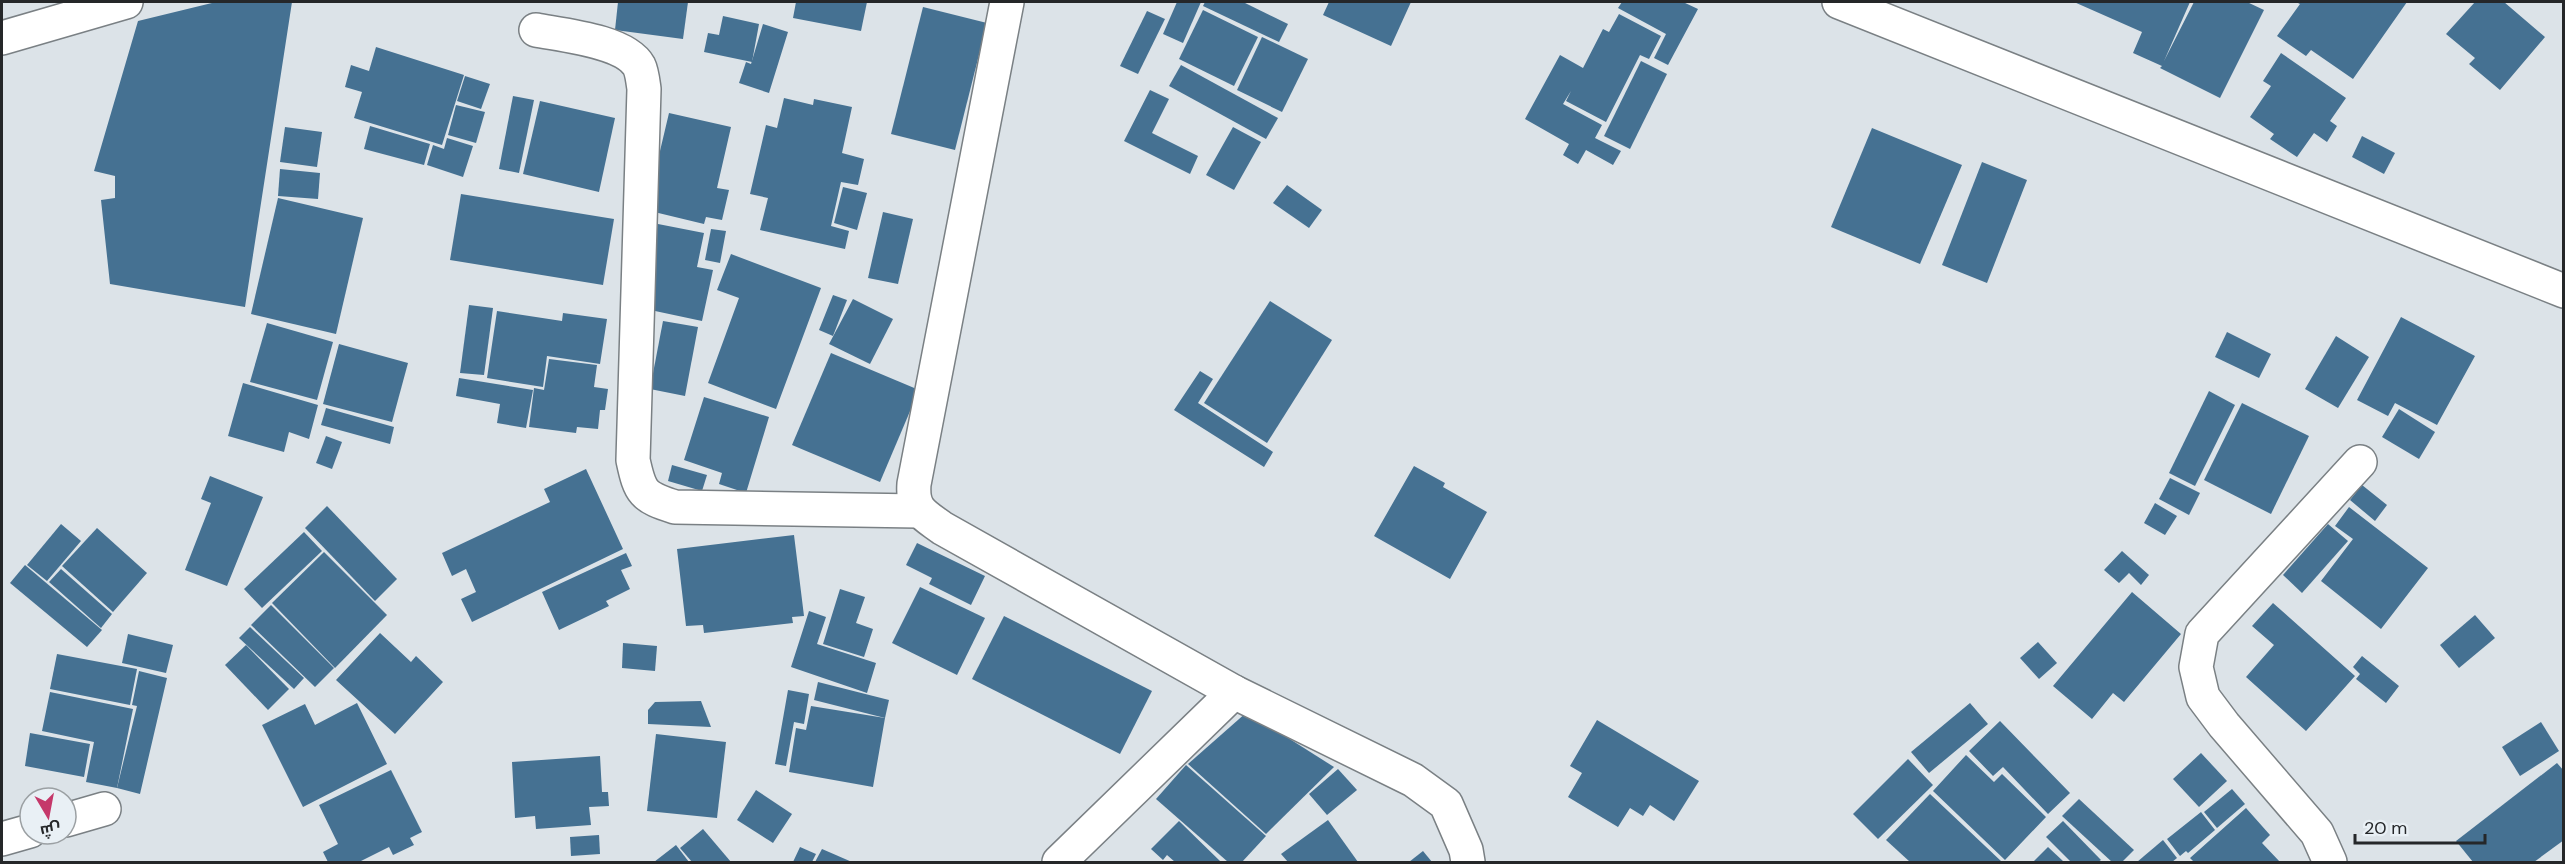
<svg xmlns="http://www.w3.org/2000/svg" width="2565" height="864" viewBox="0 0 2565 864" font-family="'DM Sans',Cairo,sans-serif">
	<rect width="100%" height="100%" fill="#dce3e8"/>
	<g fill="#457192">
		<path d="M216,2H292L245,307L110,284L101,200L115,198V176L94,171L138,21Z"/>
		<path d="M618,2H688L683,39L615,30Z"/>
		<path d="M796,2H867L861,31L793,18Z"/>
		<path d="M1177,2H1201L1183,43L1163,34Z"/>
		<path d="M1205,2H1243L1288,24L1279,42L1203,6Z"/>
		<path d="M1329,2H1411L1391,46L1323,15Z"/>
		<path d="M1622,2H1683L1698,9L1668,65L1654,58L1666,34L1618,8Z"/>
		<path d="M2074,2H2190L2164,61L2194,2H2247L2264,10L2220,98L2160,68L2162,66L2133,53L2142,32Z"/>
		<path d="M2296,2H2407L2353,79L2311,50L2306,56L2277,36L2300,4Z"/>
		<path d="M2475,2H2504L2545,37L2500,90L2469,64L2475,58L2446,34Z"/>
		<path d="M923,7L987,23L955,150L891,134Z"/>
		<path d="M1203,10L1258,37L1234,86L1179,59Z"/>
		<path d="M1147,11L1165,19L1138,74L1120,66Z"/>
		<path d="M1619,14L1661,36L1649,59L1640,55L1606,122L1566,101L1571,91L1563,104L1602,125L1595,138L1621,151L1613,165L1586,150L1578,164L1563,155L1569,144L1525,119L1560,55L1583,68L1603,29L1609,32Z"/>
		<path d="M723,16L759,24L752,62L704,52L708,33L719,35Z"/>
		<path d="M763,24L788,32L769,93L739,83L746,62L751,64Z"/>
		<path d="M1262,37L1308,59L1282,112L1237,90Z"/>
		<path d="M376,47L464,75L442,145L354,118L362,92L345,87L351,65L369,71Z"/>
		<path d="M2281,53L2346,98L2330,121L2337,126L2327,142L2314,133L2297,157L2270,139L2274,134L2250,117L2271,86L2263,81Z"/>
		<path d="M1641,61L1667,74L1630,149L1604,136Z"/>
		<path d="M1181,65L1278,118L1266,139L1169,86Z"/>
		<path d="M465,76L490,84L481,109L457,101Z"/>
		<path d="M1150,90L1169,99L1152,133L1198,156L1190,174L1124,141Z"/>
		<path d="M513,96L534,100L519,173L499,169Z"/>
		<path d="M784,98L813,105L814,99L852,107L842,153L864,159L858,185L841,182L831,226L849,231L845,249L760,230L768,198L750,194L766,125L777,128Z"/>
		<path d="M540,101L615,118L599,192L523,174Z"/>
		<path d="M456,105L485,112L476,143L448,135Z"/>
		<path d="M669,113L731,127L717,188L729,190L722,220L706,217L704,224L646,210Z"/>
		<path d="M370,126L430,144L424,165L364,149Z"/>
		<path d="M285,127L322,132L317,167L280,162Z"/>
		<path d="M1233,127L1261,142L1234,190L1206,175Z"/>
		<path d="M1872,128L1962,165L1920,264L1831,227Z"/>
		<path d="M2362,136L2395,153L2384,174L2352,157Z"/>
		<path d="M447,138L473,146L463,177L427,165L433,145L444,149Z"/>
		<path d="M1982,162L2027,180L1987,283L1942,265Z"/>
		<path d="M280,169L320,173L318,199L278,196Z"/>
		<path d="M1287,185L1322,210L1309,228L1273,203Z"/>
		<path d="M843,187L867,193L857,230L834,223Z"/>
		<path d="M461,194L614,219L603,285L450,260Z"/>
		<path d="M278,198L363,218L336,334L251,314Z"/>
		<path d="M883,212L913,219L898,284L868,278Z"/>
		<path d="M658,224L704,233L697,267L713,270L702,321L641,308Z"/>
		<path d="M711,229L726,231L720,263L705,260Z"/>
		<path d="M731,254L821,288L776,409L708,383L739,298L717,290Z"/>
		<path d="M833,295L847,300L833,336L819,330Z"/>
		<path d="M853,299L893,319L870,364L829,344Z"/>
		<path d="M1270,301L1332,340L1267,443L1204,403Z"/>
		<path d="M469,305L493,308L484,375L460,373Z"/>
		<path d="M497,311L562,321L563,313L607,319L600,364L547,356L543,387L487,378Z"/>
		<path d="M2401,317L2475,356L2437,425L2395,403L2388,416L2357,400Z"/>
		<path d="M663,321L698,327L685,396L650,389Z"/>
		<path d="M267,323L333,342L317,400L250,382Z"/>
		<path d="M2227,332L2271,354L2259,378L2215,357Z"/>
		<path d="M2336,336L2369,357L2338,408L2305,389Z"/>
		<path d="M339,344L408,363L392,422L323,404Z"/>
		<path d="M831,353L919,390L880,482L792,445Z"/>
		<path d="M549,359L597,365L594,387L608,389L605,410H600L598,429L577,427L576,433L529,427L534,388L544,390Z"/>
		<path d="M1200,371L1213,379L1198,403L1273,452L1264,467L1174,410Z"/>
		<path d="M459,378L533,390L526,428L497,423L500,404L456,396Z"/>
		<path d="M243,383L318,405L309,439L289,432L284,452L228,436Z"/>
		<path d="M2209,391L2235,405L2195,486L2169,473Z"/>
		<path d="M704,397L769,417L746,493L719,484L722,473L684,460Z"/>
		<path d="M2242,403L2309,436L2271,514L2204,480Z"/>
		<path d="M326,408L394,427L390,444L321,425Z"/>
		<path d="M2399,409L2435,432L2419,459L2382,437Z"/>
		<path d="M326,436L342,442L332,469L316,463Z"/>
		<path d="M672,465L707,475L702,491L668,481Z"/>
		<path d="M1414,466L1445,483L1443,487L1487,512L1450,579L1374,536Z"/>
		<path d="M586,469L623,549L472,622L461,599L476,592L466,569L452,576L442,553L550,502L544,489Z"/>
		<path d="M210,476L263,497L227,586L185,570L211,503L201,499Z"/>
		<path d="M2170,478L2200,493L2189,515L2159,499Z"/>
		<path d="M2362,485L2387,505L2375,521L2350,500Z"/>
		<path d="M2155,503L2177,516L2165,535L2144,523Z"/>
		<path d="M327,506L397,579L375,601L305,528Z"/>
		<path d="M2349,507L2428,568L2381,629L2321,581L2353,539L2335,526Z"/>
		<path d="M61,524L81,541L47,581L27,565Z"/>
		<path d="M2328,524L2348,541L2302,593L2283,575Z"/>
		<path d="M97,528L147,573L113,612L62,566Z"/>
		<path d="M304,532L322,551L262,608L244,589Z"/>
		<path d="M794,535L804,616L792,617L793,623L704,633L703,625L686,626L677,549Z"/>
		<path d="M917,543L985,576L971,605L929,584L932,578L906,565Z"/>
		<path d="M2122,551L2149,575L2141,585L2129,573L2119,583L2104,570Z"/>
		<path d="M324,552L387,615L335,668L272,603Z"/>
		<path d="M626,553L632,566L621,570L630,589L606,601L609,606L559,630L542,592Z"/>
		<path d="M25,565L102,630L87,647L10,583Z"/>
		<path d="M61,569L112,614L101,628L49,582Z"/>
		<path d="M920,587L985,618L957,675L892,643Z"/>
		<path d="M840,589L865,597L856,623L873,629L864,657L823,644Z"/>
		<path d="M2132,592L2181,634L2124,702L2113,693L2092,719L2053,686Z"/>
		<path d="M2273,603L2355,676L2306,731L2246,677L2274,645L2252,626Z"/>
		<path d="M271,605L334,668L315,687L251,625Z"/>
		<path d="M809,611L826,617L817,644L876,663L867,693L791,667Z"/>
		<path d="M2475,615L2495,638L2459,668L2440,645Z"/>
		<path d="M1004,616L1152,691L1120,754L972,679Z"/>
		<path d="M250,627L304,678L294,689L239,638Z"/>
		<path d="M380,633L411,662L416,656L443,682L395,734L336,680Z"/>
		<path d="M128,634L173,645L166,673L122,663Z"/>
		<path d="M2038,642L2057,663L2039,679L2020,658Z"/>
		<path d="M623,643L657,646L655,671L622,668Z"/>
		<path d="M246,645L289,689L268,710L225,665Z"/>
		<path d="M57,654L137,669L130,705L50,689Z"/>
		<path d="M2362,656L2399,686L2386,703L2356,679L2360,674L2353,667Z"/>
		<path d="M139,671L167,678L140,794L117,788L137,706L132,705Z"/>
		<path d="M818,682L889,700L885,718L814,700Z"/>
		<path d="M788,690L809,694L804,724L794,722L786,766L775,764Z"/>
		<path d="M50,692L133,709L117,788L86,782L94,742L42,731Z"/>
		<path d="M701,701L711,727L648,724V710L655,702Z"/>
		<path d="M357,703L387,764L303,807L262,725L305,704L315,725Z"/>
		<path d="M1970,703L1988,724L1929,773L1911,752Z"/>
		<path d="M811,706L885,718L873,787L789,772L796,728L806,730Z"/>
		<path d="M1247,712L1334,767L1266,834L1188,764Z"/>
		<path d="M1597,720L1699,781L1674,821L1650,805L1643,816L1630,808L1618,827L1568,797L1582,773L1570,766Z"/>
		<path d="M2000,721L2070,793L2048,814L2003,767L1993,776L1969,751Z"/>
		<path d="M2541,722L2559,751L2520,776L2502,747Z"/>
		<path d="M30,733L90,744L84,777L25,766Z"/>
		<path d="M656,734L726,742L717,818L647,811Z"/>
		<path d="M2201,753L2227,781L2199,807L2173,779Z"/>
		<path d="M1966,755L1994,782L2002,774L2046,817L2005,860L1933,791Z"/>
		<path d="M600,756L602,792H608L609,806L589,807L591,825L536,829L535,816L515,818L512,762Z"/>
		<path d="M1908,759L1933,785L1878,839L1853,814Z"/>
		<path d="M2557,763L2564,771V840L2534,862H2473L2456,841Z"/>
		<path d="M1186,765L1266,836L1242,862H1228L1156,799Z"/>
		<path d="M1338,769L1357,790L1327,815L1309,794Z"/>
		<path d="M391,770L422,832L410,838L414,845L393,855L389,847L359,862H328L323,852L338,844L319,805Z"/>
		<path d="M2232,789L2245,804L2217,828L2204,812Z"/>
		<path d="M756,790L792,814L773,843L737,820Z"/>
		<path d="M1930,794L2002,862H1910L1886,840Z"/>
		<path d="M2079,799L2134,850L2122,862H2112L2062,816Z"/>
		<path d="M2246,808L2270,835L2262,843L2280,862H2194L2190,858Z"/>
		<path d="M2201,812L2215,830L2188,853L2186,851L2180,856L2167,839Z"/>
		<path d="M1328,820L1358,862H1288L1281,854Z"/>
		<path d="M1179,821L1221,862H1175L1167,855L1163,860L1151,849Z"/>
		<path d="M2063,821L2101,860L2098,862H2071L2046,837Z"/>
		<path d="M703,829L731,862H692L680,848Z"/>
		<path d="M599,835L600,854L571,856L570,837Z"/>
		<path d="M2163,840L2177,858L2172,862H2137Z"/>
		<path d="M676,845L689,862H654Z"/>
		<path d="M800,847L816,854L812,862H793Z"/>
		<path d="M2048,847L2064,862H2033Z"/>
		<path d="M822,849L852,862H815Z"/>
		<path d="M1423,851L1432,862H1409Z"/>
	</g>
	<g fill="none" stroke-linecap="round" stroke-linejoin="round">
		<defs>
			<g id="street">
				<path d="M1007,2L914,484C912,510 923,514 942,528L1234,692L1413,780L1446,804L1466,850L1468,862"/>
				<path d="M1839,2L2564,291"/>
				<path d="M536,30C562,35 625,41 639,66C642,72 643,82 644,89L633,460C640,493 643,497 675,507L918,511"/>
				<path d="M2,38L126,2"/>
				<path d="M66,820L104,809"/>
				<path d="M2,839L30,831"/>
				<path d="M1059,862L1234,692"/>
				<path d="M2330,862L2317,833L2224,725L2203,697L2196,667L2202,634L2360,462"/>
			</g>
		</defs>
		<use href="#street" stroke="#7a8084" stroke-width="36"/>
		<use href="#street" stroke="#fff" stroke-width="33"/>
	</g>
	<rect width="2565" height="864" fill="none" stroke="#252729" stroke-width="6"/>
	<g transform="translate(48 816) rotate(170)"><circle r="28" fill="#e9f0f5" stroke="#9ba0a3" stroke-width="1.5"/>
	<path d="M0-4.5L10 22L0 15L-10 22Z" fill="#c5386a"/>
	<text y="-9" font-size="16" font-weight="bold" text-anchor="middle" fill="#252729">ش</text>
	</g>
	<path d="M2355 834v9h130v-9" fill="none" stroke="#252729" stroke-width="3"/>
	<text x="2364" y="834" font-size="18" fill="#252729" stroke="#e9f0f5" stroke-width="4.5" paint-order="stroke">20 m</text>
</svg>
